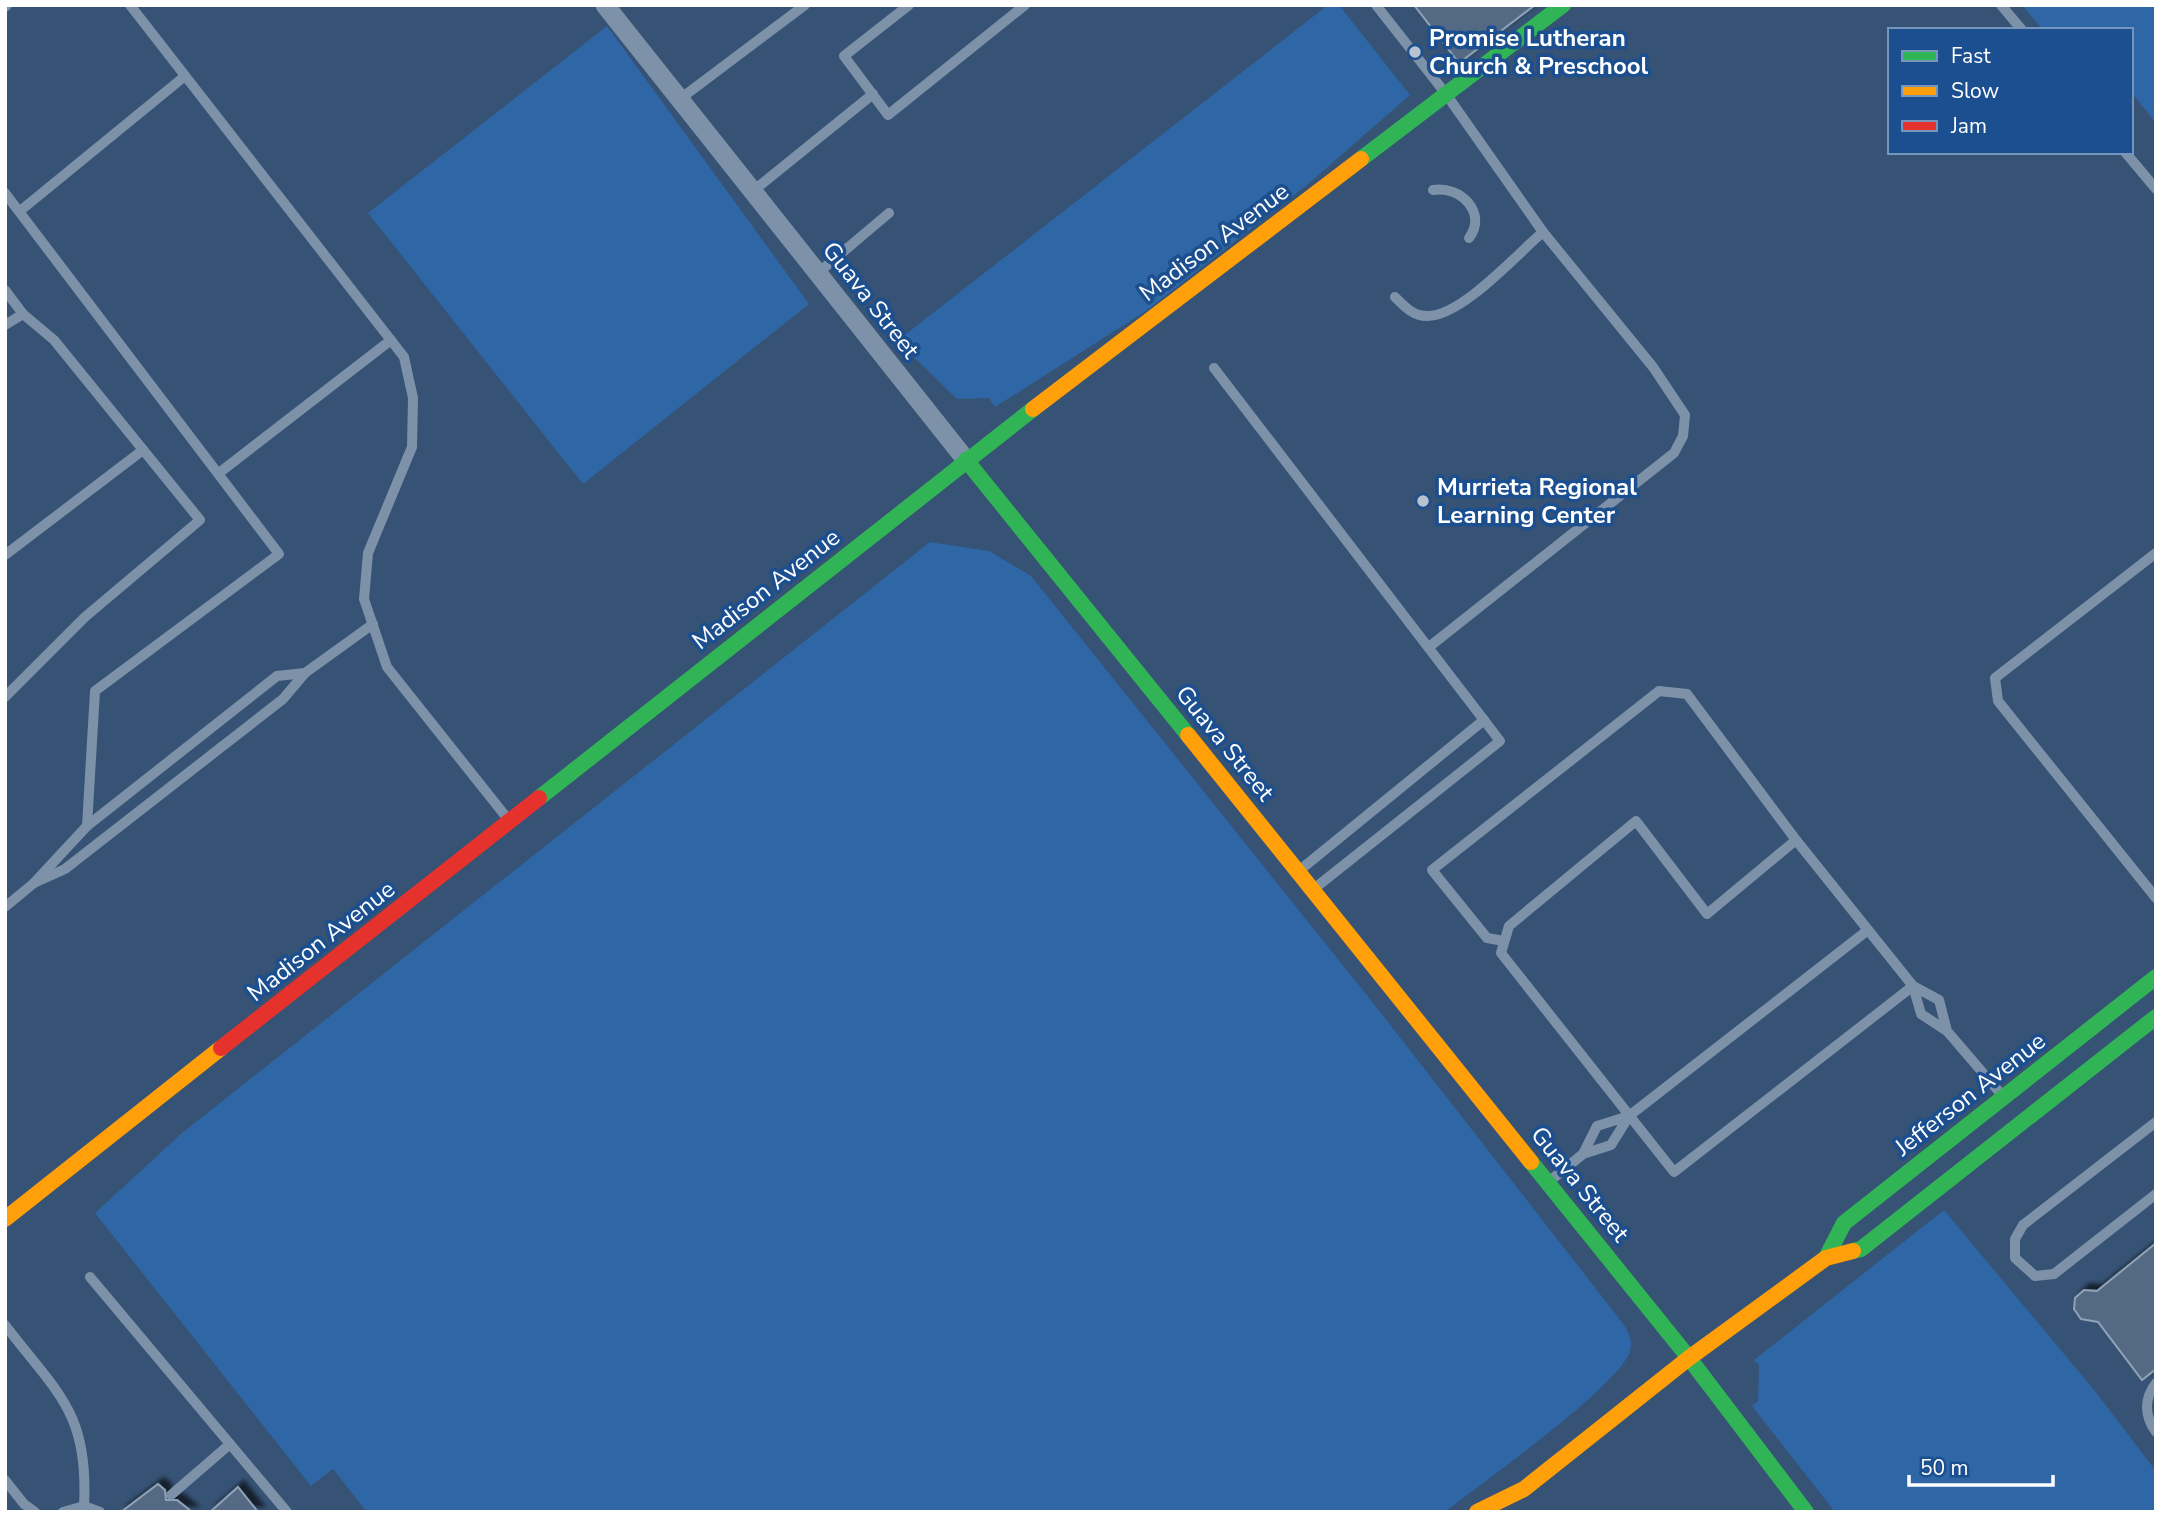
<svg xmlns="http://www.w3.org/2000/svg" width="2161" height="1517" viewBox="0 0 2161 1517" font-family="'Nunito Sans',sans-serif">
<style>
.green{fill:#2f66a5}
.building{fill:#526984;stroke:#92a2b6;stroke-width:2;filter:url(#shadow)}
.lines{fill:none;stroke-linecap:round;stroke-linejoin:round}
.lane{stroke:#7d92a8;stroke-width:10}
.street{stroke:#7d92a8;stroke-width:19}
.fast{stroke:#30b455;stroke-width:16}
.slow{stroke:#ff9f0a;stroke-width:16}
.jam{stroke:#e5322d;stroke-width:16}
.poi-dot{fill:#b9c2ce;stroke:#1b4f8f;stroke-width:2.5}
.labels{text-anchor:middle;stroke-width:7;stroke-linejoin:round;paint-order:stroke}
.poi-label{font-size:24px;font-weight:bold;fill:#fff;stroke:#1b4f8f;text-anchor:start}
.street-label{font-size:24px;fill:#fff;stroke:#1b4f8f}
</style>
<defs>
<filter id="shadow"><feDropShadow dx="6" dy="-6" stdDeviation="2" flood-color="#0009"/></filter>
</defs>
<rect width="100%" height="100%" fill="#365274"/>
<g class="green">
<polygon points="1328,5 1339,5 1410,95 1307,185 1146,311 995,407 989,398 957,399 897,341"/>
<polygon points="2022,5 2156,5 2156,123 2131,92 2131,30 2043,30"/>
<polygon points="607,26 809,304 583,484 368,213"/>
<path d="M930,542L989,551L1031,576L1370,999L1625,1326C1629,1335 1633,1340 1630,1351C1621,1385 1479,1485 1445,1512H367L333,1469L311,1486L95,1213L182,1133Z"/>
<polygon points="1944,1210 2095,1391 2156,1471 2156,1512 1835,1512 1752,1406 1758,1401 1759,1365 1754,1360"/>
</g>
<g class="building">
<polygon points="1414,5 1535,5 1459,63"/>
<polygon points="2156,1243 2156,1369 2142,1380 2098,1322 2081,1319 2074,1309 2075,1298 2084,1290 2097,1291"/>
<polygon points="158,1484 165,1490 166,1500 177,1500 192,1512 121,1512"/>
<polygon points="238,1487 258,1512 210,1512"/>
</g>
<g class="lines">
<g class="lane">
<polyline points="130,5 404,357 413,398 412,447 368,553 364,599 387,667 507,818"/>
<polyline points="909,5 844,56 888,115 1025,5"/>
<polyline points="1376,5 1446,94 1543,232 1653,367 1685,415 1683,436 1674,453 1429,647"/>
<polyline points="2001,5 2022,30"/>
<polyline points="5,7 7,5"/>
<polyline points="680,99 805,5"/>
<polyline points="2125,152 2156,189"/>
<path d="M1433,190C1460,185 1488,213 1469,238"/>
<polyline points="753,191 873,94"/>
<polyline points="5,193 279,554 95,691 87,826"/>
<polyline points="20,211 185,76"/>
<polyline points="818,273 889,213"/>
<polyline points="5,290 23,314"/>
<path d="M1395,297C1404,306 1413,316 1427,316C1461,317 1517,254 1543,232"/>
<polyline points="5,325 23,314 54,340 200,520 85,617 5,697"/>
<polyline points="1214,368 1500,741 1315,888"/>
<polyline points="219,473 391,340"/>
<polyline points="2156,553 1995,678 1998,701 2156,898"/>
<polyline points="5,555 143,450"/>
<polygon points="1636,821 1707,914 1796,840 1913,986 1674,1172 1501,953 1509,926"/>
<polyline points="1300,870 1484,720"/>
<polyline points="34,883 65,869 283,699 305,673 373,624"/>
<polyline points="5,907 34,883 87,826 277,676 305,673"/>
<polyline points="1504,941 1487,938 1432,870 1659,691 1687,694 1796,840"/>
<polyline points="1947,1031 1939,1000 1913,986 1921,1014 1947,1031 2001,1094"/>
<polyline points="2156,1122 2023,1225 2015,1239 2015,1258 2035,1276 2054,1274 2156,1194"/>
<polyline points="1583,1154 1597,1126 1629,1116"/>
<polyline points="1551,1180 1583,1154 1611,1145 1629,1116 1868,930"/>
<polyline points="90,1277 287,1512"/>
<path d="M5,1325C57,1393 89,1412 84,1506"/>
<path d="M2156,1383C2144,1398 2144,1416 2156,1432"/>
<polyline points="5,1480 24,1504 35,1512"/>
<polyline points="171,1495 230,1444"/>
<polyline points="63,1512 84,1506 100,1512"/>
</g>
<polyline class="street" points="605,5 966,460"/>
<g class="fast">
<polyline points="1361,159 1563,5"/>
<polyline points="966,460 1188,735"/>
<polyline points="539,798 1033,409"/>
<polyline points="1531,1162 1689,1358 1806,1512"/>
<polyline points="1853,1251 1861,1249 2156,1017"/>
<polyline points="1826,1258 1844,1223 2156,977"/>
</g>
<g class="slow">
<polyline points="1033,409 1361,159"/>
<polyline points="1188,735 1531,1162"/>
<polyline points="5,1219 221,1048"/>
<polyline points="1477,1512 1524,1489 1689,1358 1826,1258 1853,1251"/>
</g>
<polyline class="jam" points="221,1048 539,798"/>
</g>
<g class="poi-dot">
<circle cx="1415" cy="52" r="7"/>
<circle cx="1423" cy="501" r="7"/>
</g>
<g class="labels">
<g class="poi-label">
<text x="1429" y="46">Promise Lutheran<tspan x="1429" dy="28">Church &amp; Preschool</tspan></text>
<text x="1437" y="495">Murrieta Regional<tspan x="1437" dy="28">Learning Center</tspan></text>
</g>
<g class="street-label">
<text transform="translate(1214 242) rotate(-37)" y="8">Madison Avenue</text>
<text transform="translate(871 300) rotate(52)" y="8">Guava Street</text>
<text transform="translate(766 589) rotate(-38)" y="8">Madison Avenue</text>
<text transform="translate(1225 743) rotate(51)" y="8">Guava Street</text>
<text transform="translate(321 941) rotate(-38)" y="8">Madison Avenue</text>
<text transform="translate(1970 1094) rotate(-38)" y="8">Jefferson Avenue</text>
<text transform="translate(1580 1184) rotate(51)" y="8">Guava Street</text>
</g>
</g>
<rect width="2161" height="1517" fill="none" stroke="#ffffff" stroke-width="14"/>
<rect x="1888" y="28" width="245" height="126" fill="#1b4f8f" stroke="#7695bc" stroke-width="2"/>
<rect x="1902" y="51" width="35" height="10" fill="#30b455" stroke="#7695bc" stroke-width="2"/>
<text x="1951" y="63" font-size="21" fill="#ffffff">Fast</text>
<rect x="1902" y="86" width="35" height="10" fill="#ff9f0a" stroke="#7695bc" stroke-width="2"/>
<text x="1951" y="98" font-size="21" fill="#ffffff">Slow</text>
<rect x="1902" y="121" width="35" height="10" fill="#e5322d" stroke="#7695bc" stroke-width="2"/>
<text x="1951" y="133" font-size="21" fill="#ffffff">Jam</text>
<path d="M1909 1475v10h144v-10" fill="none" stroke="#ffffff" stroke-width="3.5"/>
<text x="1920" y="1475" font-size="21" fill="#ffffff" stroke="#1b4f8f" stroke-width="5" paint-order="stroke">50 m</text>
</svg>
